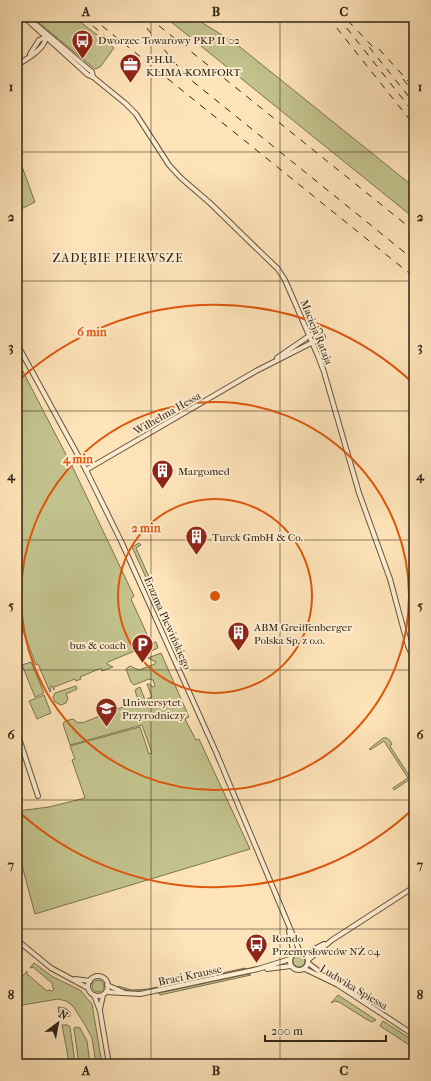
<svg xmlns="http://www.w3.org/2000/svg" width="431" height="1081" viewBox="0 0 431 1081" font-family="'IM FELL French Canon',serif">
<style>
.green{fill:#c3c38d;stroke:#797451}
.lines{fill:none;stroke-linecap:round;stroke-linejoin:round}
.minor-casing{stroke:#63543e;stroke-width:6}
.minor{stroke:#ffedd2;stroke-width:4}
.rail{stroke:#2f2415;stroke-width:1;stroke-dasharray:7 7;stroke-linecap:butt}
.grid{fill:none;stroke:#2f2415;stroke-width:1;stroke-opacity:0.55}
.ring{fill:none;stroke:#df560c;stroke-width:2}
.labels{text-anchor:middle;stroke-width:4;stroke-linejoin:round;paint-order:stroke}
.poi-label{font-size:11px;fill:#2f2415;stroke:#ffedd2;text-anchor:start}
.street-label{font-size:11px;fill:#2f2415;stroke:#ffedd2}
.neighbourhood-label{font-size:12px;letter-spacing:1px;fill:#2f2415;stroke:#ffedd2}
.centre{fill:#df560c;stroke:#ffedd2;stroke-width:2}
.ring-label{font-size:12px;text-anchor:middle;font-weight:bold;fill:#df560c;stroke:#ffedd2;stroke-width:4;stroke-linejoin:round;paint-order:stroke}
.neatline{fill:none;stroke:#2f2415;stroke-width:1.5}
.grid-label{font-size:13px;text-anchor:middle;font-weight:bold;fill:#2f2415}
</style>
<rect width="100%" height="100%" fill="#ffe4b9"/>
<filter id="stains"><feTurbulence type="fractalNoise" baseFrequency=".005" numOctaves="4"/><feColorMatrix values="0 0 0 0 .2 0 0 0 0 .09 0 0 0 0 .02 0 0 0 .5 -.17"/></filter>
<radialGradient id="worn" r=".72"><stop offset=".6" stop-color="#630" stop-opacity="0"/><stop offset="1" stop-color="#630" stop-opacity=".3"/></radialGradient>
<g class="green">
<polygon points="32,17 74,17 114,48 100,67 95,69"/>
<polygon points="165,17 193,17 235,43 414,187 414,218"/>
<polygon points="17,153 35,202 17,211"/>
<polygon points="17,360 74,470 134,596 131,599 151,643 156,642 158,648 145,654 137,650 108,662 107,664 113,667 102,671 101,668 80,677 81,679 76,681 75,679 54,687 54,690 52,686 50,687 51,691 50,692 38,664 36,665 17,615"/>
<polygon points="139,543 141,545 136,548 155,590 152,591 132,547"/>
<polygon points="161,653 189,717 185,719 196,740 199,739 250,849 35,914 17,847 17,811 49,807 85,798 72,760 75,759 70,746 140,727 149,754 152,753 142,725 70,745 63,724 65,721 73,719 78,723 81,722 82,723 133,703 135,707 140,705 135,691 136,689 140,687 145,700 152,697 147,684 150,684 152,687 155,686 153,680 149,679 134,685 131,682 126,669 130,666 139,670 155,664 156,662 148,658"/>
<polygon points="31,662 44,693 35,697 22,665"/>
<polygon points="76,686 77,689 66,694 68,698 66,703 61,705 55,702 53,697 55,693"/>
<polygon points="44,695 51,713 37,719 29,701"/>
<path d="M383,738C388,737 390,740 392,744L390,746L410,777L409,780L394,790L393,788L408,778L384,741L370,750L369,749Z"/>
<circle cx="299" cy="961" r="6"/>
<polygon points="34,963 53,977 80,990 92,1004 102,1064 96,1064 92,1038 85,1025 73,1006 66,1001 58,999 17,1006 17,983 27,971 27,974 47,991 49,990 52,991 54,989 52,986 53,984 33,967 30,968"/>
<polygon points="245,968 246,969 243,970 146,991 132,991 117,988 118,986 132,990 148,989"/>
<polygon points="248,974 251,975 160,995 159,993"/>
<circle cx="98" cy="986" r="6"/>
<polygon points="338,995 376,1020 372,1022 366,1019 339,1002 335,1001 331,1003"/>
<polygon points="58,1007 65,1008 70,1012 70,1016 60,1018"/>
<polygon points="383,1021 414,1041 414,1048 380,1026"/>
<polygon points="62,1025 68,1025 70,1027 75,1062 69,1062"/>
<polygon points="75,1027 80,1028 87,1041 90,1064 79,1064 74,1029"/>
</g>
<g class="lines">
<defs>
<g id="minor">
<polyline points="24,17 88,75 93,77 125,103 136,114 169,165 181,178 210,203 252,244 278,269 285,280 318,356 324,372 359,493 390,579 408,646 414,659"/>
<polyline points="27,17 92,72 93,77"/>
<polyline points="30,54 39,40 46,37"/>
<path d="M17,65C27,59 45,49 46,37"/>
<polyline points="17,344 86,470 121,541 216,752 300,952"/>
<polyline points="277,358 309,336 320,331"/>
<polyline points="86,470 256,371 323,337"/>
<polyline points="17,732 38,796"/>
<polyline points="289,931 294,954"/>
<polyline points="17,940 51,968 88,988"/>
<circle cx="299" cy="961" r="9"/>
<polyline points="305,954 324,944"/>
<polyline points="308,960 332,940 414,887"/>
<polyline points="308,963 328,978"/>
<polyline points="267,969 291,966"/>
<polyline points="305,969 338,985 414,1035"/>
<circle cx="98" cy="986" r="10"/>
<polyline points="75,979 90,981"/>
<polyline points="107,985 123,992"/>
<polyline points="106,992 140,994 258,969 290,959"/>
<polyline points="94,995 100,1011 109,1064"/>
<polyline points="100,1009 103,995"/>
</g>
</defs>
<use href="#minor" class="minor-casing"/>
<use href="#minor" class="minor"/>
<g class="rail">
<polyline points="82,17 111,41"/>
<polyline points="91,17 414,277"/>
<polyline points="138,17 175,63 191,80 414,260"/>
<polyline points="148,17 414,231"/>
<polyline points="328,17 414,125"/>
<polyline points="338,17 414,113"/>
<polyline points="348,21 374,48"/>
<polyline points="369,47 414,103"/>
<polyline points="379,49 408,81"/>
<polyline points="403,79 414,93"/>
</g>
</g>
<path class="grid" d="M151,17V1064M280,17V1064M17,152H414M17,281H414M17,411H414M17,540H414M17,670H414M17,800H414M17,929H414"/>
<g class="ring">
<circle cx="215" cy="596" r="97"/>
<circle cx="215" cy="596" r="194"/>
<path d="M413 809A291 291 0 0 1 18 811M18 381A291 291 0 0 1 413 383"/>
</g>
<defs>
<symbol id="bus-pin" viewBox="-11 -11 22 30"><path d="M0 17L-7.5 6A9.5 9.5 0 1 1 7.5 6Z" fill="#8f2418" stroke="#ffedd2"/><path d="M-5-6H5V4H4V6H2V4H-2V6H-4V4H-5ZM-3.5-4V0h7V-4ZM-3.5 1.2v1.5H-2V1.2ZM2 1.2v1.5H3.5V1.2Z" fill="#fff"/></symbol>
<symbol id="office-pin" viewBox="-11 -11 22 30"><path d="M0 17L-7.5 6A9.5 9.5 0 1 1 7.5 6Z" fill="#8f2418" stroke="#ffedd2"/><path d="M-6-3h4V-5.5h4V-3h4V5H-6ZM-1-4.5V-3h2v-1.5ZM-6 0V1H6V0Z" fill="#fff"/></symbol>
<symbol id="building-pin" viewBox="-11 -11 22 30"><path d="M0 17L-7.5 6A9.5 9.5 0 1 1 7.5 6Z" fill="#8f2418" stroke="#ffedd2"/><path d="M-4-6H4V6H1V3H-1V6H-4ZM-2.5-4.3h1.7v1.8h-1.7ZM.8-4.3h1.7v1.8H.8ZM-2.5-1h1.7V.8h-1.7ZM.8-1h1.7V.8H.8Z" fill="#fff"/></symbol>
<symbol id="parking-pin" viewBox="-11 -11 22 30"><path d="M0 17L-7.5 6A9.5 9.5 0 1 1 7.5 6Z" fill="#8f2418" stroke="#ffedd2"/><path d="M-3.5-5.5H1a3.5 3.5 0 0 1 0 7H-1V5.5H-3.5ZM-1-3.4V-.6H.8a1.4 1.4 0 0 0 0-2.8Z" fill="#fff"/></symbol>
<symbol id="university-pin" viewBox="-11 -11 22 30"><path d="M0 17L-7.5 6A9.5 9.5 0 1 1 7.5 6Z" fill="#8f2418" stroke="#ffedd2"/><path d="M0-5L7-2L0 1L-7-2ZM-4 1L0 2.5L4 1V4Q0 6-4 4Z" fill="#fff"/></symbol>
</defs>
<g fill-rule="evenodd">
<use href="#bus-pin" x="70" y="28" width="25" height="34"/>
<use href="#office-pin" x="118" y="52" width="25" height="34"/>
<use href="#building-pin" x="150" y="458" width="25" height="34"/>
<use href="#building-pin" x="184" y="524" width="25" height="34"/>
<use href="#building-pin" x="226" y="620" width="25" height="34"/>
<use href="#parking-pin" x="130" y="632" width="25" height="34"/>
<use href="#university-pin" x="94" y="696" width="25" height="34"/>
<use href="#bus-pin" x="244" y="932" width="25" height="34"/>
</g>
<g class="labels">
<g class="poi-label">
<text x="98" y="44">Dworzec Towarowy PKP II 02</text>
<text x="146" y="63">P.H.U.<tspan x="146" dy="13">KLIMA-KOMFORT</tspan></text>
<text x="178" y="475">Margomed</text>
<text x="212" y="541">Turck GmbH &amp; Co.</text>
<text x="254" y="631">ABM Greiffenberger<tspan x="254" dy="13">Polska Sp. z o.o.</tspan></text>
<text x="126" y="649" text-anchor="end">bus &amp; coach</text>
<text x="122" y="706">Uniwersytet<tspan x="122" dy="13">Przyrodniczy</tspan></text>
<text x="272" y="942">Rondo<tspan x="272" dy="13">Przemysłowców NŻ 04</tspan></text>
</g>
<g class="street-label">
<text transform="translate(317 332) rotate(68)" y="4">Macieja Rataja</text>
<text transform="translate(167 413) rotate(-30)" y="4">Wilhelma Hessa</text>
<text transform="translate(168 623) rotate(66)" y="4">Erazma Plewińskiego</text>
<text transform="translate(190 975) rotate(-12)" y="4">Braci Krausse</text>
<text transform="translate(354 987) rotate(31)" y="4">Ludwika Spiessa</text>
</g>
<g class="neighbourhood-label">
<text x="118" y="262">ZADĘBIE PIERWSZE</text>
</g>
</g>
<circle cx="215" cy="596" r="6" class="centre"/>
<g class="ring-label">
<text x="92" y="336">6 min</text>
<text x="78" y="463">4 min</text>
<text x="146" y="532">2 min</text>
</g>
<rect width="431" height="1081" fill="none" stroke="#ffe4b9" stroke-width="44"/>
<g transform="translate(58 1023) rotate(32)" stroke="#ffedd2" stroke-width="3" paint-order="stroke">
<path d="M0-3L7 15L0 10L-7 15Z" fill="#2f2415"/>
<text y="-6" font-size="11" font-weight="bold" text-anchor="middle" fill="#2f2415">N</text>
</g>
<path d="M265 1035v6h121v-6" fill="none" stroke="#2f2415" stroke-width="2"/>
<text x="271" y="1035" font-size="12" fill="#2f2415" stroke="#ffedd2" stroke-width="3" paint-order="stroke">200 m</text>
<rect x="22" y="22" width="387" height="1037" class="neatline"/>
<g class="grid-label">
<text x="86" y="16">A</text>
<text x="216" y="16">B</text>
<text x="344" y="16">C</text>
<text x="11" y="91">1</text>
<text x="420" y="91">1</text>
<text x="11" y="221">2</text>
<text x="420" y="221">2</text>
<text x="11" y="351">3</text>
<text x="420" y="351">3</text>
<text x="11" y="480">4</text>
<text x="420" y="480">4</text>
<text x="11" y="610">5</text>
<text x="420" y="610">5</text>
<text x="11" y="739">6</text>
<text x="420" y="739">6</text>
<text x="11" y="869">7</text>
<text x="420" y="869">7</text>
<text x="11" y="999">8</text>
<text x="420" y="999">8</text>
<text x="86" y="1075">A</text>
<text x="216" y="1075">B</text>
<text x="344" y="1075">C</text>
</g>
<rect width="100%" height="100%" filter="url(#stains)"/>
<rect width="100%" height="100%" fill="url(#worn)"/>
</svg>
